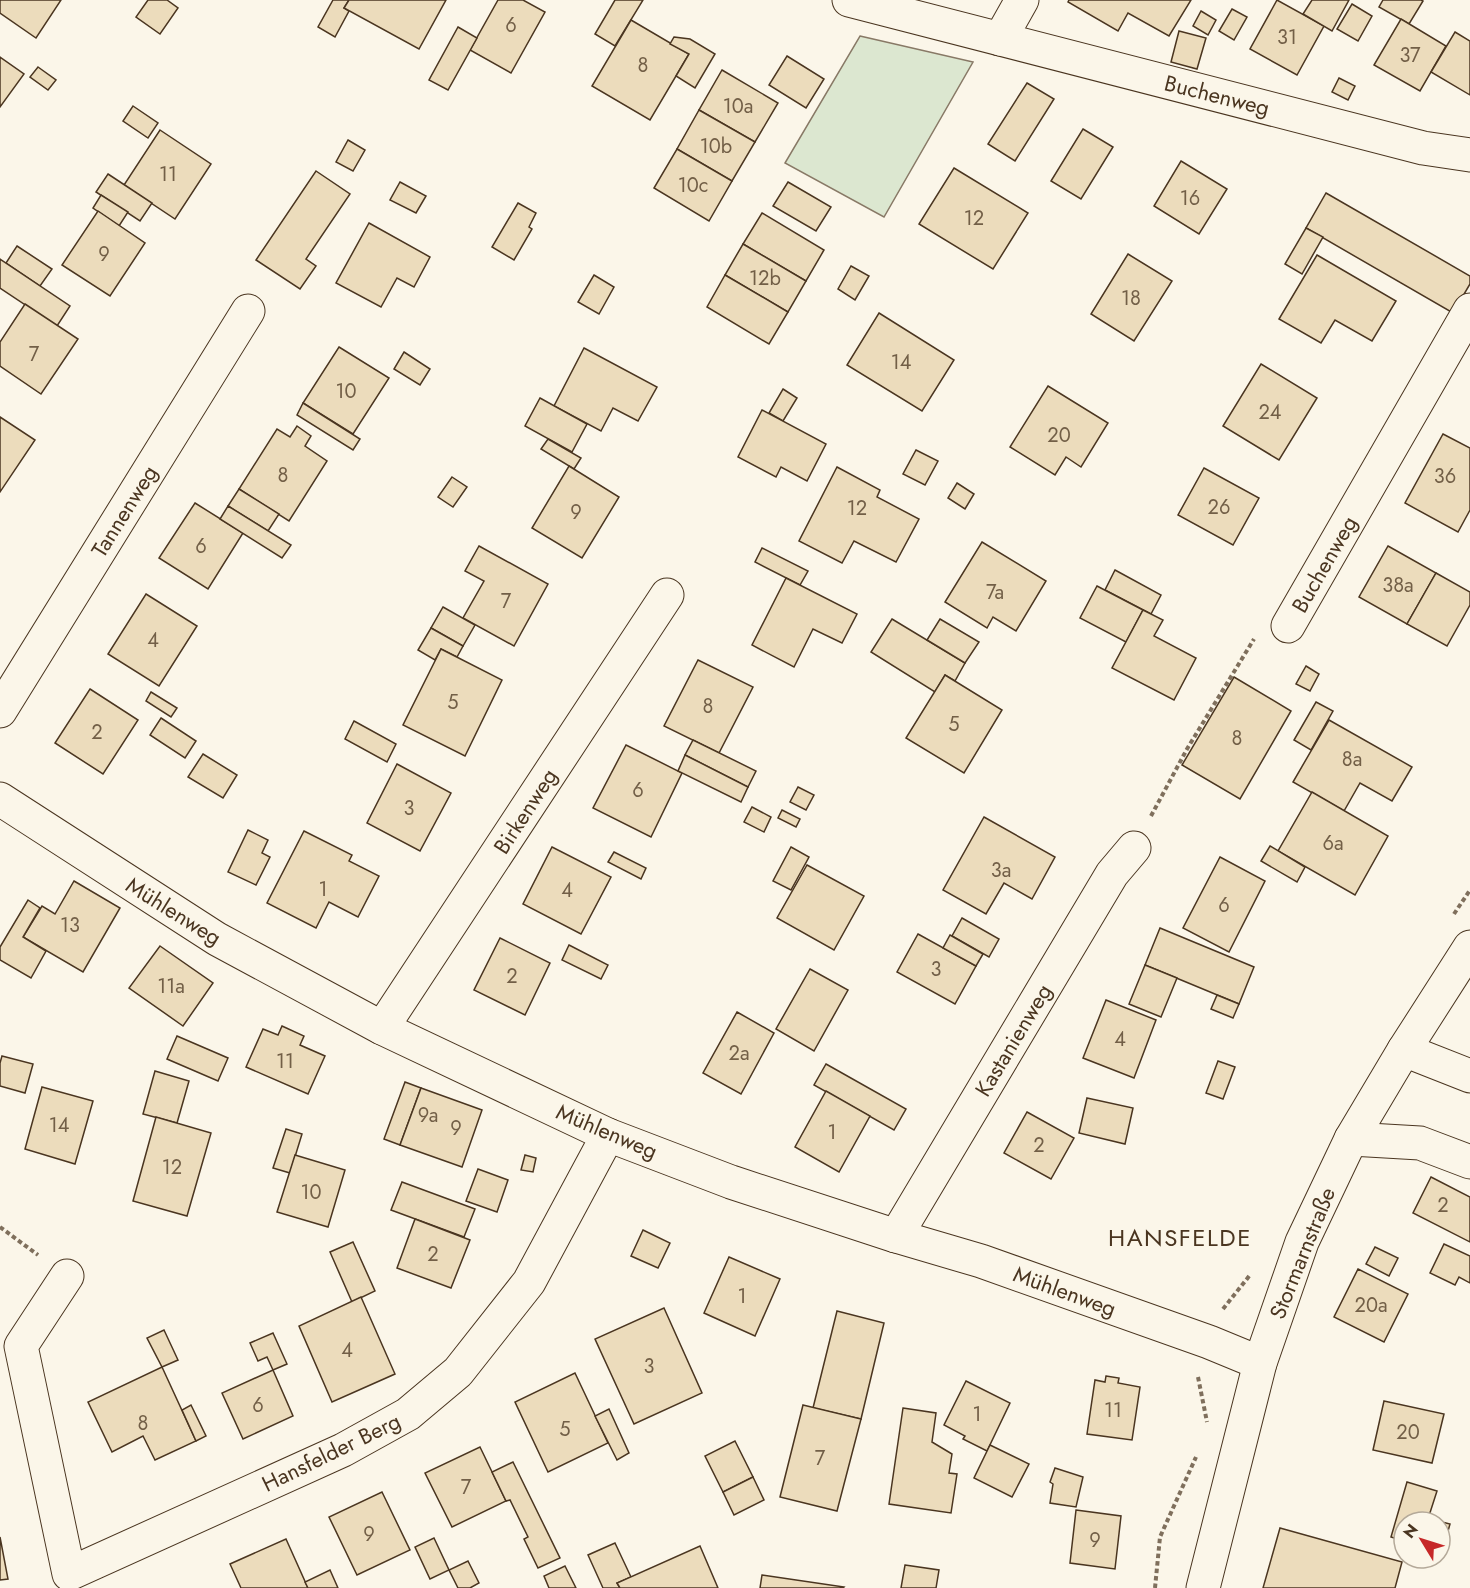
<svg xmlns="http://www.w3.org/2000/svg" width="1470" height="1588" viewBox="0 0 1470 1588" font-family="Jost,sans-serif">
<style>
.green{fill:#dce7d0;stroke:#887966;stroke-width:1.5}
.building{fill:#ecdcbc;stroke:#4a3520;stroke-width:1.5}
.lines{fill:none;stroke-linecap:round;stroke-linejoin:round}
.minor-casing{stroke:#4a3520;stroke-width:35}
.primary-casing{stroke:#4a3520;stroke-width:35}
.path{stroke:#7f6f5c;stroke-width:4;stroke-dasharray:4.5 3;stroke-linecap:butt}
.minor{stroke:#fbf6e9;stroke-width:33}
.primary{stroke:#fbf6e9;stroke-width:33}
.labels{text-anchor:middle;stroke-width:4.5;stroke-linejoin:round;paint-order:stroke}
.number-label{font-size:20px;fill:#725f47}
.street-label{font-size:22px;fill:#4a3520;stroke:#fbf6e9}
.neighbourhood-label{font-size:24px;letter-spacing:1.5px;fill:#4a3520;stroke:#fbf6e9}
</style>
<rect width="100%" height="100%" fill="#fbf6e9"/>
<polygon class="green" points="860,36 973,62 884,217 785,163"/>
<g class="building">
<polygon points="0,0 61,0 36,38 0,13"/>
<polygon points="148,0 167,0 178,8 160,34 136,17"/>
<polygon points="333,0 349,0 344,8 349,11 335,37 318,27"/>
<polygon points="349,0 446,0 419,49 344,8"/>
<polygon points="498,0 523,0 545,12 511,73 470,50"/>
<polygon points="615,0 643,0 615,46 595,34"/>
<polygon points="1069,0 1191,0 1169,36 1128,13 1118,31 1068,2"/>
<polygon points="1277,0 1324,26 1297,75 1250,49"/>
<polygon points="1312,0 1349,0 1332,31 1303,14"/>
<polygon points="1383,0 1421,0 1423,1 1409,24 1379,7"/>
<polygon points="1352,4 1372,16 1358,41 1337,29"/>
<polygon points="1232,9 1247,17 1234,40 1219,31"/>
<polygon points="1201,11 1216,20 1208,35 1193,26"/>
<polygon points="1401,19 1446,46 1420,91 1374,65"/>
<polygon points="631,20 689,54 650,120 592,86"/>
<polygon points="458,27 477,38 448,90 429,80"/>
<polygon points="1179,31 1206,38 1197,69 1171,62"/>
<polygon points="1455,32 1470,41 1470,95 1431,72"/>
<polygon points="674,37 690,39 715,54 695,88 676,76 689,54 670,44"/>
<polygon points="787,56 824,79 806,108 769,85"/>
<polygon points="0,57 24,74 0,107"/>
<polygon points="38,67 56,80 48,90 30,77"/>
<polygon points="722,70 778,103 755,142 699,110"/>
<polygon points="1339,78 1355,86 1348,100 1332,92"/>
<polygon points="1027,83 1054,99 1015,161 988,144"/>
<polygon points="133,106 158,123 148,138 123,121"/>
<polygon points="699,110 755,142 732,181 677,149"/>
<polygon points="1083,129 1113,147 1081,199 1051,181"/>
<polygon points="160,130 211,164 175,219 124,185"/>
<polygon points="348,140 365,150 353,171 336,162"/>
<polygon points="677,149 732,181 709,221 654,188"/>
<polygon points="1181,161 1227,189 1199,234 1154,206"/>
<polygon points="954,168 1028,213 993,269 919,224"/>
<polygon points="316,171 350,194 306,259 316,266 300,289 256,260"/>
<polygon points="108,174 152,203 140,221 96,192"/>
<polygon points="400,182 426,196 416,213 390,200"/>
<polygon points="788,182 831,207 816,231 773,206"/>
<polygon points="1326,193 1470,276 1470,284 1453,313 1306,228"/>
<polygon points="101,195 128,212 119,226 93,208"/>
<polygon points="518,203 536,213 529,227 532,229 514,260 492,247"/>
<polygon points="98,211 145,243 110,296 62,265"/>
<polygon points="762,213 824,250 806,281 743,244"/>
<polygon points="369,223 430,257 414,287 397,278 381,307 336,283"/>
<polygon points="1306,228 1323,237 1302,274 1285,264"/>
<polygon points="743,244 806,281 788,312 725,275"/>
<polygon points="17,246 52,269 40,286 6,263"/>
<polygon points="1128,254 1172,281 1134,341 1091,314"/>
<polygon points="1317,255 1396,301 1372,341 1335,320 1321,343 1279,319"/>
<polygon points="0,259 70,306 57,326 0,288"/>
<polygon points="851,266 869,276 855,300 838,289"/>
<polygon points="594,275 614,287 599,314 578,302"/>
<polygon points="725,275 788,312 769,344 707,307"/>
<polygon points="25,304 78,339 41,394 0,366 0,342"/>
<polygon points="879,313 954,360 922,411 847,365"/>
<polygon points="339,347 389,378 353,434 303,403"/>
<polygon points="584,348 657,387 638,421 613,408 601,431 554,406"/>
<polygon points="404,352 430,369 420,385 394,369"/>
<polygon points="1261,364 1317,398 1279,460 1223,426"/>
<polygon points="1048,386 1108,423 1081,467 1066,457 1055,475 1010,447"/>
<polygon points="783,389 797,398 783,421 769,413"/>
<polygon points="540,398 587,424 572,452 525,426"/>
<polygon points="303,403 360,439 353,450 297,415"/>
<polygon points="762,410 826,444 807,481 781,467 776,477 738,457"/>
<polygon points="0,417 35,440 0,492"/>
<polygon points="297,426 311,436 305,446 327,461 289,521 239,489 277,429 290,437"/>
<polygon points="1443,434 1470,448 1470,510 1458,532 1405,503"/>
<polygon points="548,439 581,458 574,469 541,449"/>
<polygon points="916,450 938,461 925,485 903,474"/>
<polygon points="569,466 619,497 582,558 532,528"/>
<polygon points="837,467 880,490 877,497 919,519 896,562 854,541 842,563 799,541"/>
<polygon points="1204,468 1259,498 1233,545 1178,515"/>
<polygon points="452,477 467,487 453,507 438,497"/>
<polygon points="957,483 974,494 965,509 948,498"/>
<polygon points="239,489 279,514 268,531 228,506"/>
<polygon points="195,503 243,533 208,589 159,558"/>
<polygon points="228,506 291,545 282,558 220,519"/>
<polygon points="982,542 1046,581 1016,631 993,617 987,628 945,602"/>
<polygon points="479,546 548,584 514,646 463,618 484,581 465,571"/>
<polygon points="1388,546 1436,573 1407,624 1359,597"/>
<polygon points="762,548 808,571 800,585 755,562"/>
<polygon points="1115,570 1161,595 1151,614 1105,590"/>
<polygon points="1436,573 1470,592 1470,605 1447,646 1407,624"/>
<polygon points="786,578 857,614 842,643 813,629 794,667 752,645"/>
<polygon points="1097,586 1143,610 1126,642 1080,618"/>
<polygon points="146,594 197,626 159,686 108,654"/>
<polygon points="443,607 475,625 463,646 431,628"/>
<polygon points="1143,610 1163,620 1154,636 1196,658 1174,700 1112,668"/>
<polygon points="892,619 965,663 955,681 945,675 935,692 871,652"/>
<polygon points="940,619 979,642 965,663 927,640"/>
<polygon points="431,628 463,646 457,657 441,649 435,660 418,650"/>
<polygon points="441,649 502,680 465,756 403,725"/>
<polygon points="698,660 753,687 719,753 664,726"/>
<polygon points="1306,666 1319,674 1310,691 1296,684"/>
<polygon points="945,675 1002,710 964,773 906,738"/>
<polygon points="1234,677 1291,711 1240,799 1182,765"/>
<polygon points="90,689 138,720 103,774 55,743"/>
<polygon points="151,692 177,708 171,717 146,701"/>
<polygon points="1316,702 1333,711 1311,750 1294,740"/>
<polygon points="161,718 196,741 185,758 150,735"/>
<polygon points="1329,720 1412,767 1392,801 1360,783 1344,811 1293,782"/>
<polygon points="354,721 396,744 387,762 345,739"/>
<polygon points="693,740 756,771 748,787 685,755"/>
<polygon points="626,745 682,773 651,837 593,808"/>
<polygon points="203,754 237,775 223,798 188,777"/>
<polygon points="685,755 748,787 741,802 678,771"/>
<polygon points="397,764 451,793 420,851 367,823"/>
<polygon points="798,787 814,795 806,810 790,802"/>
<polygon points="1312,792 1388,836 1355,895 1278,851"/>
<polygon points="752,807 771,817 764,832 744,822"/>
<polygon points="782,810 800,819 796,827 778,818"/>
<polygon points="984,817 1055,857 1032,899 1004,883 986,914 943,890"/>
<polygon points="248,830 268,840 262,853 270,857 256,885 228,872"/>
<polygon points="304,831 352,855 349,861 379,876 358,917 329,902 316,928 267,903"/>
<polygon points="1270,846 1305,867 1297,882 1261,861"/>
<polygon points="552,847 611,877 581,934 523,904"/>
<polygon points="791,847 809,857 791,890 773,881"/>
<polygon points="614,852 646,868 641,879 608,862"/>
<polygon points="1220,857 1265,881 1229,952 1183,928"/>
<polygon points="807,865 864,896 834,950 777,918"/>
<polygon points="74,881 120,908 83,972 23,937 42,906 55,914"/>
<polygon points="28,900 40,908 23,937 46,951 31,978 0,960 0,947"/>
<polygon points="962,918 999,939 989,957 952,936"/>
<polygon points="1160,928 1254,967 1239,1004 1145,965"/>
<polygon points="918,934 976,966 955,1004 897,972"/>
<polygon points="950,935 983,954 976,966 943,948"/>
<polygon points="500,938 550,963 525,1015 474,990"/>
<polygon points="569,945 608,965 601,979 562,960"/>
<polygon points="160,946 213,983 183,1026 129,988"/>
<polygon points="1145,965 1177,978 1161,1017 1129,1004"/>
<polygon points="810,969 848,990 814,1051 776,1029"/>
<polygon points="1217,995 1239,1004 1233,1018 1211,1009"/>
<polygon points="1106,1000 1156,1020 1134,1078 1083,1058"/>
<polygon points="737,1012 774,1033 741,1094 703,1073"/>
<polygon points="282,1026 304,1036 300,1045 325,1056 308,1094 246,1067 263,1029 278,1035"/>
<polygon points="177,1036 228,1058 218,1081 167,1059"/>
<polygon points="2,1056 33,1064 25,1093 0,1086 0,1063"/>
<polygon points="1218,1061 1235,1067 1223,1099 1206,1093"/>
<polygon points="826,1064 906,1109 894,1130 814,1085"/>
<polygon points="155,1071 189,1081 177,1123 143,1114"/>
<polygon points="405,1082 421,1088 400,1145 384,1139"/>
<polygon points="42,1087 93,1101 75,1164 25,1149"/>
<polygon points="421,1088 482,1110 462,1167 400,1145"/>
<polygon points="826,1091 870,1116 839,1172 795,1147"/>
<polygon points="1087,1098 1133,1108 1125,1144 1079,1133"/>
<polygon points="1027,1112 1074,1138 1051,1179 1004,1153"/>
<polygon points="156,1117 211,1133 187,1216 133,1201"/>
<polygon points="286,1129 302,1134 290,1173 273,1168"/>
<polygon points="295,1155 345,1170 328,1227 277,1212"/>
<polygon points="525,1155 536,1158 533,1172 521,1170"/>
<polygon points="478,1169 508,1180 497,1212 466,1201"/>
<polygon points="1431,1177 1470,1197 1470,1242 1413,1213"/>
<polygon points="402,1182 475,1209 464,1237 391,1210"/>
<polygon points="415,1219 470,1240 451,1288 397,1268"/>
<polygon points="643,1230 670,1243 658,1268 631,1256"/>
<polygon points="353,1242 375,1291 352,1302 330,1252"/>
<polygon points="1444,1244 1470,1256 1470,1283 1459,1277 1455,1285 1430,1273"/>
<polygon points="1375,1247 1398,1258 1389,1276 1366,1264"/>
<polygon points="729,1257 780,1279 755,1336 704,1313"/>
<polygon points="1358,1269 1408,1294 1384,1342 1334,1317"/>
<polygon points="361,1297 395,1374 332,1402 299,1326"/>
<polygon points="664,1308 702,1393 634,1424 595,1339"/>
<polygon points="837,1311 884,1323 861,1419 813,1408"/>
<polygon points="164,1330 178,1360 162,1367 147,1338"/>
<polygon points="273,1333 287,1364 273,1370 267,1357 258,1361 250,1343"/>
<polygon points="162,1367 196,1441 155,1460 143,1436 112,1452 88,1402"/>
<polygon points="273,1370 293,1416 243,1439 222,1393"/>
<polygon points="575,1373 608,1443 548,1472 515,1402"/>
<polygon points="1106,1376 1119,1378 1118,1383 1140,1387 1132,1440 1087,1434 1095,1380 1105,1382"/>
<polygon points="966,1381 1010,1403 987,1451 963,1439 965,1436 944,1425"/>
<polygon points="1384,1401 1444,1414 1432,1463 1373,1450"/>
<polygon points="191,1405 206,1436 196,1441 182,1410"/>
<polygon points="803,1405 861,1419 837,1511 780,1497"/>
<polygon points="903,1408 936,1413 932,1442 952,1454 949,1473 957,1474 951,1513 889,1504"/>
<polygon points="609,1409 629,1453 617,1460 595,1416"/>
<polygon points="735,1441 753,1477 723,1492 705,1456"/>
<polygon points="990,1445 1029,1464 1012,1497 974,1478"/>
<polygon points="480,1447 506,1501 452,1527 425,1473"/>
<polygon points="513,1462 560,1558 538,1568 524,1539 528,1537 510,1500 506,1501 492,1472"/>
<polygon points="1055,1468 1083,1477 1076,1507 1050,1503 1053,1484 1050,1482"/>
<polygon points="753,1477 764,1500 734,1515 723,1492"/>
<polygon points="1407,1482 1437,1491 1427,1522 1404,1522 1404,1541 1391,1537"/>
<polygon points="382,1492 410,1550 357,1575 329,1517"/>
<polygon points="1076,1510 1121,1516 1115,1569 1070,1563"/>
<polygon points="1434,1520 1450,1524 1441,1556 1440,1522 1434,1522"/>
<polygon points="1280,1528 1402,1562 1395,1588 1263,1588"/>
<polygon points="0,1537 8,1579 0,1580"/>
<polygon points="434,1538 449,1570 430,1579 415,1547"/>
<polygon points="286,1539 308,1588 241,1588 230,1564"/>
<polygon points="615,1543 631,1577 617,1583 620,1588 603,1588 588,1555"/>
<polygon points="700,1546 718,1588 620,1588 617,1583"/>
<polygon points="468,1561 479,1583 470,1588 458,1588 449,1570"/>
<polygon points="905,1565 939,1570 936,1588 901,1588"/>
<polygon points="565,1566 576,1588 549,1588 544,1576"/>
<polygon points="330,1570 338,1588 308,1588 305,1582"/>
<polygon points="762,1575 844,1587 843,1588 760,1588"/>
</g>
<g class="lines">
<defs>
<g id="minor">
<polyline points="849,0 1423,148 1470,155"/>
<polyline points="1000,39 1022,0"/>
<polyline points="1288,626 1470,310"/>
<polyline points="0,711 248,311"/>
<polyline points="0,799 217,939 382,1028 608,1135 731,1182 896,1236 981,1261 1209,1342 1260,1363"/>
<polyline points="382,1028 667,595"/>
<polyline points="1404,1050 1470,1076"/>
<polyline points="1351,1139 1420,1143 1470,1162"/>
<polyline points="896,1236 1112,874 1134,848"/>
<polyline points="67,1276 21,1346 69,1574 343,1450 408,1414 458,1372 529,1282 608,1135"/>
</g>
<polyline id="primary" points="1203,1588 1260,1363 1302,1242 1351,1139 1404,1050 1470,947"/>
</defs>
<use href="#minor" class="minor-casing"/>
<use href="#primary" class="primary-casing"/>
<g class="path">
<polyline points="1151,816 1187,749 1254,639"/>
<polyline points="1454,914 1470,890"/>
<polyline points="0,1227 38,1255"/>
<polyline points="1223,1309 1250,1275"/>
<polyline points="1198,1377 1207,1422"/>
<polyline points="1155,1588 1160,1537 1196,1457"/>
</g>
<use href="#minor" class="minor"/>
<use href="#primary" class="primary"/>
</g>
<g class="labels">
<g class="number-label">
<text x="511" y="32">6</text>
<text x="1287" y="44">31</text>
<text x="1410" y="62">37</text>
<text x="643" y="72">8</text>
<text x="738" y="113">10a</text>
<text x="716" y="153">10b</text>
<text x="168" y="181">11</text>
<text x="693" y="192">10c</text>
<text x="1190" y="205">16</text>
<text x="974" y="225">12</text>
<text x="104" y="261">9</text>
<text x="765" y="285">12b</text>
<text x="1131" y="305">18</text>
<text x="34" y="361">7</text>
<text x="901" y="369">14</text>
<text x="346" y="398">10</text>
<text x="1270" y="419">24</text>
<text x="1059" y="442">20</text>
<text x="283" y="482">8</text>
<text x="1445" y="483">36</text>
<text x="1219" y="514">26</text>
<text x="857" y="515">12</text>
<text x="576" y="519">9</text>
<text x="201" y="553">6</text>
<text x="1398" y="592">38a</text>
<text x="995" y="599">7a</text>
<text x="506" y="608">7</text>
<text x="153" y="647">4</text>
<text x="453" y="709">5</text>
<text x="708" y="713">8</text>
<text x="954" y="731">5</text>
<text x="97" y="739">2</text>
<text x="1237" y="745">8</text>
<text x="1352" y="766">8a</text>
<text x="638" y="797">6</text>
<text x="409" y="815">3</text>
<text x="1333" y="850">6a</text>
<text x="1001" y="877">3a</text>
<text x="323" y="896">1</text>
<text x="567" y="897">4</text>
<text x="1224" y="912">6</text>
<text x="70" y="932">13</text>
<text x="936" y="976">3</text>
<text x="512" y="983">2</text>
<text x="171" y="993">11a</text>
<text x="1120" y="1046">4</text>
<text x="739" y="1060">2a</text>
<text x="285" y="1068">11</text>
<text x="428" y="1122">9a</text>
<text x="59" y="1132">14</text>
<text x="456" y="1135">9</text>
<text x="832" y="1139">1</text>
<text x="1039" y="1152">2</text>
<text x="172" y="1174">12</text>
<text x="311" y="1199">10</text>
<text x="1443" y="1212">2</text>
<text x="433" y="1261">2</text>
<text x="742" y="1303">1</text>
<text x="1371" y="1312">20a</text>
<text x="347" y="1357">4</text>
<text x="649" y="1373">3</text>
<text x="258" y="1412">6</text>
<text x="1113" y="1417">11</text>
<text x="977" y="1421">1</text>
<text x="143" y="1430">8</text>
<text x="565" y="1436">5</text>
<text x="1408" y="1439">20</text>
<text x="820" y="1465">7</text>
<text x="466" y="1494">7</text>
<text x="369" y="1541">9</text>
<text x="1095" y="1547">9</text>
</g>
<g class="street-label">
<text transform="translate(1217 95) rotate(14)" y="8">Buchenweg</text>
<text transform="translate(124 511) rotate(-58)" y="8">Tannenweg</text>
<text transform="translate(1324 564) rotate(-60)" y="8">Buchenweg</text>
<text transform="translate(525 811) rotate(-57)" y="8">Birkenweg</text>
<text transform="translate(174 911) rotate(32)" y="8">Mühlenweg</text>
<text transform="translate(1013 1040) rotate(-59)" y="8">Kastanienweg</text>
<text transform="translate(607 1131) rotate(23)" y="8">Mühlenweg</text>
<text transform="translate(1302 1253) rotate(-68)" y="8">Stormarnstraße</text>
<text transform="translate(1065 1291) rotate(20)" y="8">Mühlenweg</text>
<text transform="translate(331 1452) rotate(-26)" y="8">Hansfelder Berg</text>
</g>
<g class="neighbourhood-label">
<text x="1180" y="1246">HANSFELDE</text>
</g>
</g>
<g transform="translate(1422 1540) rotate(308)"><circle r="28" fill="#fbf6e9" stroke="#b4a999" stroke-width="1.5"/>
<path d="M0-4.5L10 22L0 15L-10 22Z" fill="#c62828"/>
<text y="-9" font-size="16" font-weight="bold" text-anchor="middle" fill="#4a3520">N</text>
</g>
</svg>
